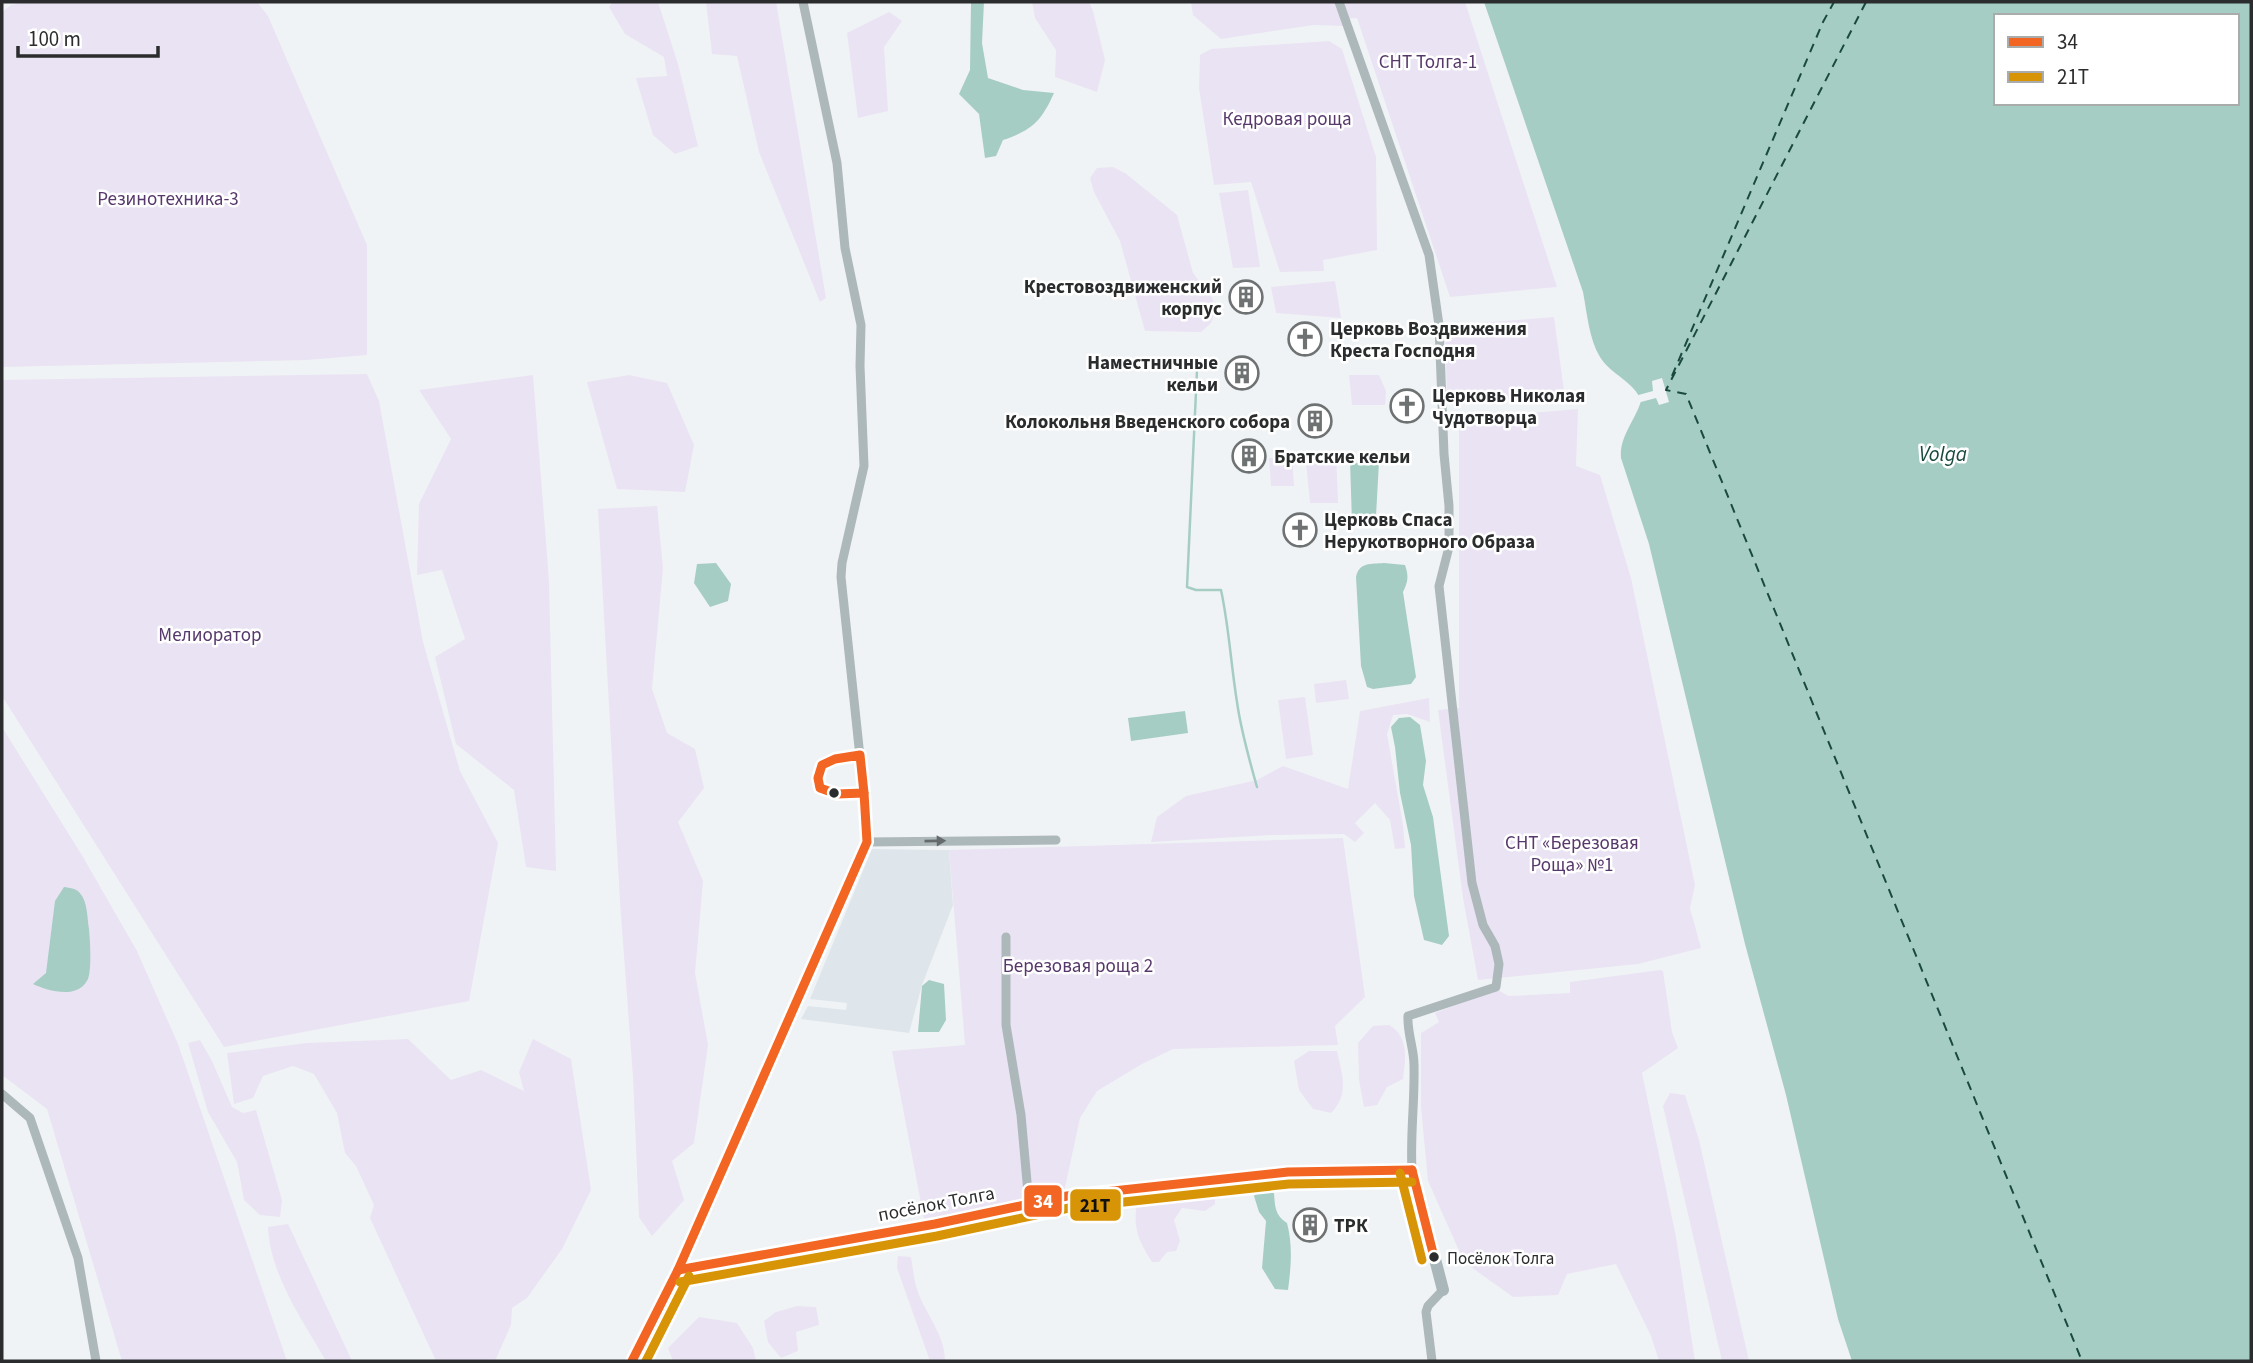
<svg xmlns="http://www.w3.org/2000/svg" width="2253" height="1363" viewBox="0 0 2253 1363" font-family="'Source Sans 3',sans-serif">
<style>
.built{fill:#dee6eb}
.green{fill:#eae3f3}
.water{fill:#a6cdc4;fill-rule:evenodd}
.pier{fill:#f0f3f5}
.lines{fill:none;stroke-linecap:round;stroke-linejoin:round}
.stream{stroke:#a6cdc4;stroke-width:2.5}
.ferry{stroke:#19493f;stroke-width:2;stroke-dasharray:9 7;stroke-linecap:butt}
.street{stroke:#adb8bb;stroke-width:9}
.secondary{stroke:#a9b7ba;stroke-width:12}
.bus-1-casing{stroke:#fff;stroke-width:14}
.bus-2-casing{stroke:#fff;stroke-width:14}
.bus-1{stroke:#f26522;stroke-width:9}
.bus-2{stroke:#d89407;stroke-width:9}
.oneway{fill:#656b6d}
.bus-dot{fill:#2a2c2d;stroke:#fff;stroke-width:2.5}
.labels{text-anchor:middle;stroke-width:5;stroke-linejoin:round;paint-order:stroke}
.bus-label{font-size:17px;fill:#2a2c2d;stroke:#fff;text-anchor:start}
.park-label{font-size:19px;fill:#57386b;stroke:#fff}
.poi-label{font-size:19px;font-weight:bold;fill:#2a2c2d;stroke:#fff;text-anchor:start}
.street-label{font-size:19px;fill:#2a2c2d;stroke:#fff}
.water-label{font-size:21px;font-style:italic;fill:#19493f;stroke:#fff}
.line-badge{stroke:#fff;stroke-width:2.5}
.badge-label{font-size:19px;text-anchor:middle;font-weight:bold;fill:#fff}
.pale-badge-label{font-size:19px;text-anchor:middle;font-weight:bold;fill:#111}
</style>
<rect width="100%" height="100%" fill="#f0f3f5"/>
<polygon class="built" points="872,849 949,850 953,905 922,985 909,1033 801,1019 808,1006 846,1010 847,1003 810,999"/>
<g class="green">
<polygon points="27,2 257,2 268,16 367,245 367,355 307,360 2,367 2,12 11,5"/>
<polygon points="613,2 658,2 678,64 698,146 675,154 653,135 636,78 667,76 664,57 625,34 609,7"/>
<polygon points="706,2 776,2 826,298 820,302 759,152 737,56 712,54"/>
<polygon points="1032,2 1089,2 1093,11 1105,60 1097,92 1055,77 1056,50 1035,18"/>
<polygon points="1191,2 1465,2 1557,287 1450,297 1357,18 1343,19 1345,26 1314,25 1221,39 1193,15"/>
<polygon points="889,12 902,21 884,47 888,111 858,118 847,33"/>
<polygon points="1329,41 1342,49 1376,157 1377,250 1323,260 1324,271 1280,272 1251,182 1214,185 1199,88 1200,55 1211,49"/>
<polygon points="1113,167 1125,173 1177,215 1193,273 1212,298 1216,309 1211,323 1201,332 1145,331 1120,241 1094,192 1090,178 1097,168"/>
<polygon points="1248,190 1260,267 1233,268 1219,193"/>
<polygon points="1335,281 1341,318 1276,313 1271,287"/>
<polygon points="1554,317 1565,398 1447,401 1445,326"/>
<polygon points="367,374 379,401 423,642 460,771 498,843 469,1001 224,1047 2,696 2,380"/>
<polygon points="533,375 549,581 556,871 526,867 514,790 456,744 435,657 465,639 442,570 417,575 419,504 451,439 419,390"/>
<polygon points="629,375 667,383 694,445 685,492 617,489 587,382"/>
<polygon points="1349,375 1379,375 1386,391 1385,405 1352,405"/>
<polygon points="1578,409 1576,466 1600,475 1631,578 1695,885 1690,908 1701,948 1638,964 1478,980 1463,898 1438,710 1459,708 1459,419"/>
<polygon points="1336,452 1338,503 1310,503 1306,462"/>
<polygon points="1292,457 1294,486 1271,486 1269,458"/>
<polygon points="657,506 663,568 652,689 667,733 695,749 704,788 678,822 703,881 695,973 708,1045 694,1143 672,1161 684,1200 652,1236 639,1217 633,1077 620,902 598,509"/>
<polygon points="1346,680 1349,699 1316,703 1314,684"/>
<polygon points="1305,697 1313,755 1286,759 1278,700"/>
<polygon points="1429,698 1430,722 1407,714 1393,715 1387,734 1403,825 1405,848 1395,849 1390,820 1375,803 1355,823 1364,833 1355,842 1344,834 1273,835 1151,842 1157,817 1186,796 1257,780 1283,766 1348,789 1360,711"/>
<polygon points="2,727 83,857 137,951 178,1044 287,1361 122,1361 47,1109 2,1075"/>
<polygon points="1343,838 1365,997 1335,1026 1338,1045 1173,1049 1142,1064 1097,1091 1080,1118 1064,1192 924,1219 892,1051 965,1045 949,850"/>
<polygon points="1660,970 1663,971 1672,1032 1678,1048 1642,1073 1676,1237 1695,1361 1659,1361 1651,1336 1616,1264 1567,1274 1558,1295 1513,1297 1464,1262 1428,1181 1421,1107 1421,1033 1439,1022 1435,1013 1497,989 1508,996 1570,993 1570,982"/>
<path d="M1389,1025C1409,1036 1406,1060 1403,1079L1387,1087L1377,1105L1364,1107L1359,1080L1358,1043L1373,1026Z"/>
<polygon points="408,1039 451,1080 481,1070 524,1091 519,1072 533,1039 571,1059 591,1190 562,1249 527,1298 512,1308 511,1325 495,1361 436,1361 370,1218 374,1205 356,1166 345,1153 337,1113 314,1074 293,1066 263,1076 253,1098 234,1104 227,1053 307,1043"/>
<polygon points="200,1040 212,1061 232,1107 243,1113 256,1110 282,1200 280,1217 260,1215 244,1200 237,1162 208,1112 188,1043"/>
<path d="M1309,1051H1337C1342,1075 1350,1094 1331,1113L1313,1109L1299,1090L1294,1061Z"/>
<polygon points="1670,1093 1685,1095 1699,1140 1749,1361 1722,1361 1663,1106"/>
<path d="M1187,1191L1215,1193V1204L1205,1211L1182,1208L1174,1220L1180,1241L1176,1251L1167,1252L1159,1262H1152C1138,1240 1133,1228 1137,1202L1155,1195Z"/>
<path d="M288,1224L352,1361H326C303,1321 270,1275 268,1227Z"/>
<path d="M898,1256L911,1257C913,1269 914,1283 919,1295C928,1317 945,1336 945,1361H930L897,1268Z"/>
<polygon points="797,1306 816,1307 819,1325 796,1332 798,1351 781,1358 768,1342 764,1321 776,1312"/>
<polygon points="699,1317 737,1323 753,1348 756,1361 673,1361 668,1348"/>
</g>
<g class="water">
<path d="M971,2H984L982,43L988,78L1023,90L1054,93C1041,122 1032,130 1003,140L996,156L985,158L979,114L959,94L970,70Z"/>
<path d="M1484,2H2251V1361H1852L1838,1319L1786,1095L1745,944L1649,544L1621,458C1619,437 1635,421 1641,401C1635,382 1610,374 1600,357C1589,339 1587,313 1583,292ZM1996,16H2237V103H1996Z"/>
<polygon points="1376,458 1379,462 1376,516 1370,521 1352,523 1350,461 1357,463 1360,460"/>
<polygon points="716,563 731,584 728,601 710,607 694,583 697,564"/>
<path d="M1384,563L1405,565C1409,576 1408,582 1403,592L1416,677L1411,684L1373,689L1367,687L1361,666L1356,577C1359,562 1371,564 1384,563Z"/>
<polygon points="1185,711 1188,733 1131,741 1128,718"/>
<polygon points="1410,717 1420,725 1426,761 1423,785 1433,817 1449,936 1442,945 1424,940 1414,896 1411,845 1400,793 1395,747 1391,727 1399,718"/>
<path d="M64,887C70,888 75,888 79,892C88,901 87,918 89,929C90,940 92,969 88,979C78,1000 48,991 33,984L46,973L55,901Z"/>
<polygon points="929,980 944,984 946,1020 939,1032 918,1032 922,986"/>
<path d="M1259,1189L1274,1193C1275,1207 1275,1215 1287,1223C1293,1246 1291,1267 1288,1290L1275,1289L1262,1268L1266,1221L1259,1212L1254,1196Z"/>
</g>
<polygon class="pier" points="1662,378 1669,402 1659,405 1656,398 1637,403 1635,396 1653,391 1652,381"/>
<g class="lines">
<path class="stream" d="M1197,370L1187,587L1196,590H1221C1229,627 1231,665 1237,702C1241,731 1249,759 1257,787"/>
<g class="ferry">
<polyline points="1866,2 1666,390 1686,394 2082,1361"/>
<polyline points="1672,376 1823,22 1834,2"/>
</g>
<g class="street">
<polyline points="803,2 837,163 845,248 861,325 860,366 864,466 842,563 841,577 867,823 867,842 1056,840"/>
<path d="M1339,2L1429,255L1439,325L1444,454L1449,506V547L1439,586L1472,883L1483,925L1495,946L1499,964L1496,987L1408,1016C1407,1033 1414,1048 1414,1065C1415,1100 1410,1135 1412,1170"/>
<polyline points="1006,937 1006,1025 1021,1115 1029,1204"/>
<polyline points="2,1094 30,1118 78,1258 96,1361"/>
<polyline points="1432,1361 1426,1312 1428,1306 1443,1290"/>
</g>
<g class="secondary">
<polyline points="678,1270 935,1224 1067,1196 1288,1172 1412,1170 1443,1290"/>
<polyline points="632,1361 678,1270 867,842"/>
</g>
<defs>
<g id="bus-1">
<polygon points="860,755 864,793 837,794 820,788 818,778 822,765 835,759"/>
<polyline points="1412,1170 1434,1257"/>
<polyline points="678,1270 935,1224 1067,1196 1288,1172 1412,1170"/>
<polyline points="632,1361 678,1270 867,842 864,793"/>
</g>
<g id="bus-2">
<polyline points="1400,1173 1422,1260"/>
<polyline points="680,1282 937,1236 1069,1208 1289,1184 1412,1182"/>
<polyline points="646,1361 689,1276"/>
</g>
</defs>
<use href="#bus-1" class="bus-1-casing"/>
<use href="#bus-2" class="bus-2-casing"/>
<use href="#bus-1" class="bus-1"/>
<use href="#bus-2" class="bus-2"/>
</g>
<defs><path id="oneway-solid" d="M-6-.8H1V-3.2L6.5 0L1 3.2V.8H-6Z" transform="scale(1.75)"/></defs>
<use class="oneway" href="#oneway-solid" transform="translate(935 841) rotate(-1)"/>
<defs>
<symbol id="building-ring" viewBox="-11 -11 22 22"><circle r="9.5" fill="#fff" stroke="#6f7273" stroke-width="1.5"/><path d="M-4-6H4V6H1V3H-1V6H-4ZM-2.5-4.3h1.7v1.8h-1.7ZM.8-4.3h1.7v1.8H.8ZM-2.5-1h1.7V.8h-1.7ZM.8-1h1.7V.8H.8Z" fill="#6f7273"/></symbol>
<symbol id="church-ring" viewBox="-11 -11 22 22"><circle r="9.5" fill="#fff" stroke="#6f7273" stroke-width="1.5"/><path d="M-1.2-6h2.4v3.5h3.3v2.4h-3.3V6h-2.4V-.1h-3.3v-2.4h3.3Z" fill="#6f7273"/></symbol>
</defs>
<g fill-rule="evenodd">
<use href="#building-ring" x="1227" y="278" width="38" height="38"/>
<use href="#church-ring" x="1286" y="320" width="38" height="38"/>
<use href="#building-ring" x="1223" y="354" width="38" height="38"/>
<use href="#church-ring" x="1388" y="387" width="38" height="38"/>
<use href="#building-ring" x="1296" y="402" width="38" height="38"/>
<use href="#building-ring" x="1230" y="437" width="38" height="38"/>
<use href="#church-ring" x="1281" y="511" width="38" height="38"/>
<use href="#building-ring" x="1291" y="1206" width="38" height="38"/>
</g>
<g class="bus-dot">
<circle cx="834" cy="793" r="6"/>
<circle cx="1434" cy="1257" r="6"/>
</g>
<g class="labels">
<g class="bus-label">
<text x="1447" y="1264">Посёлок Толга</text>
</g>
<g class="park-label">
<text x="1428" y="68">СНТ Толга-1</text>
<text x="1287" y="125">Кедровая роща</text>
<text x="168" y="205">Резинотехника-3</text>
<text x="210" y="641">Мелиоратор</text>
<text x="1572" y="849">СНТ «Березовая<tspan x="1572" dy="22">Роща» №1</tspan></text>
<text x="1078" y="972">Березовая роща 2</text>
</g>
<g class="poi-label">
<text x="1222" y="293" text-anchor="end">Крестовоздвиженский<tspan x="1222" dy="22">корпус</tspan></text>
<text x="1330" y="335">Церковь Воздвижения<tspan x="1330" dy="22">Креста Господня</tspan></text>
<text x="1218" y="369" text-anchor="end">Наместничные<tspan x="1218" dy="22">кельи</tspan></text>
<text x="1432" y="402">Церковь Николая<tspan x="1432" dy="22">Чудотворца</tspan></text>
<text x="1290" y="428" text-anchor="end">Колокольня Введенского собора</text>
<text x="1274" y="463">Братские кельи</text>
<text x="1324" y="526">Церковь Спаса<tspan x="1324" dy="22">Нерукотворного Образа</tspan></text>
<text x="1334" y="1232">ТРК</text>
</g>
<g class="street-label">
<text transform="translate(936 1203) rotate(-11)" y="7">посёлок Толга</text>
</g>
<g class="water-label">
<text x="1943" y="461">Volga</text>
</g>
</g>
<g class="line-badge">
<rect x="1023" y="1184" width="40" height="34" rx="7" fill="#f26522"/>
<rect x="1069" y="1188" width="53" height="34" rx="7" fill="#d89407"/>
</g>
<g class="badge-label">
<text x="1043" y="1208">34</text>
</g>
<g class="pale-badge-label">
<text x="1095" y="1212">21Т</text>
</g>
<rect width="2253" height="1363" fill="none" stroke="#2a2c2d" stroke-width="7"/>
<rect x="1994" y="14" width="245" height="91" fill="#ffffff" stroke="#aaabab" stroke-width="2"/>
<rect x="2008" y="37" width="35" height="10" fill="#f26522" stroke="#aaabab" stroke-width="2"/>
<text x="2057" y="49" font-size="21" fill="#2a2c2d">34</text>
<rect x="2008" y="72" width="35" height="10" fill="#d89407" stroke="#aaabab" stroke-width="2"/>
<text x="2057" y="84" font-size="21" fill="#2a2c2d">21Т</text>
<path d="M18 46v10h140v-10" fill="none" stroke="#2a2c2d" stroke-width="3.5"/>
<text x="28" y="46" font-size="21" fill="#2a2c2d" stroke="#ffffff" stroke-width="5" paint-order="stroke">100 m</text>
</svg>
